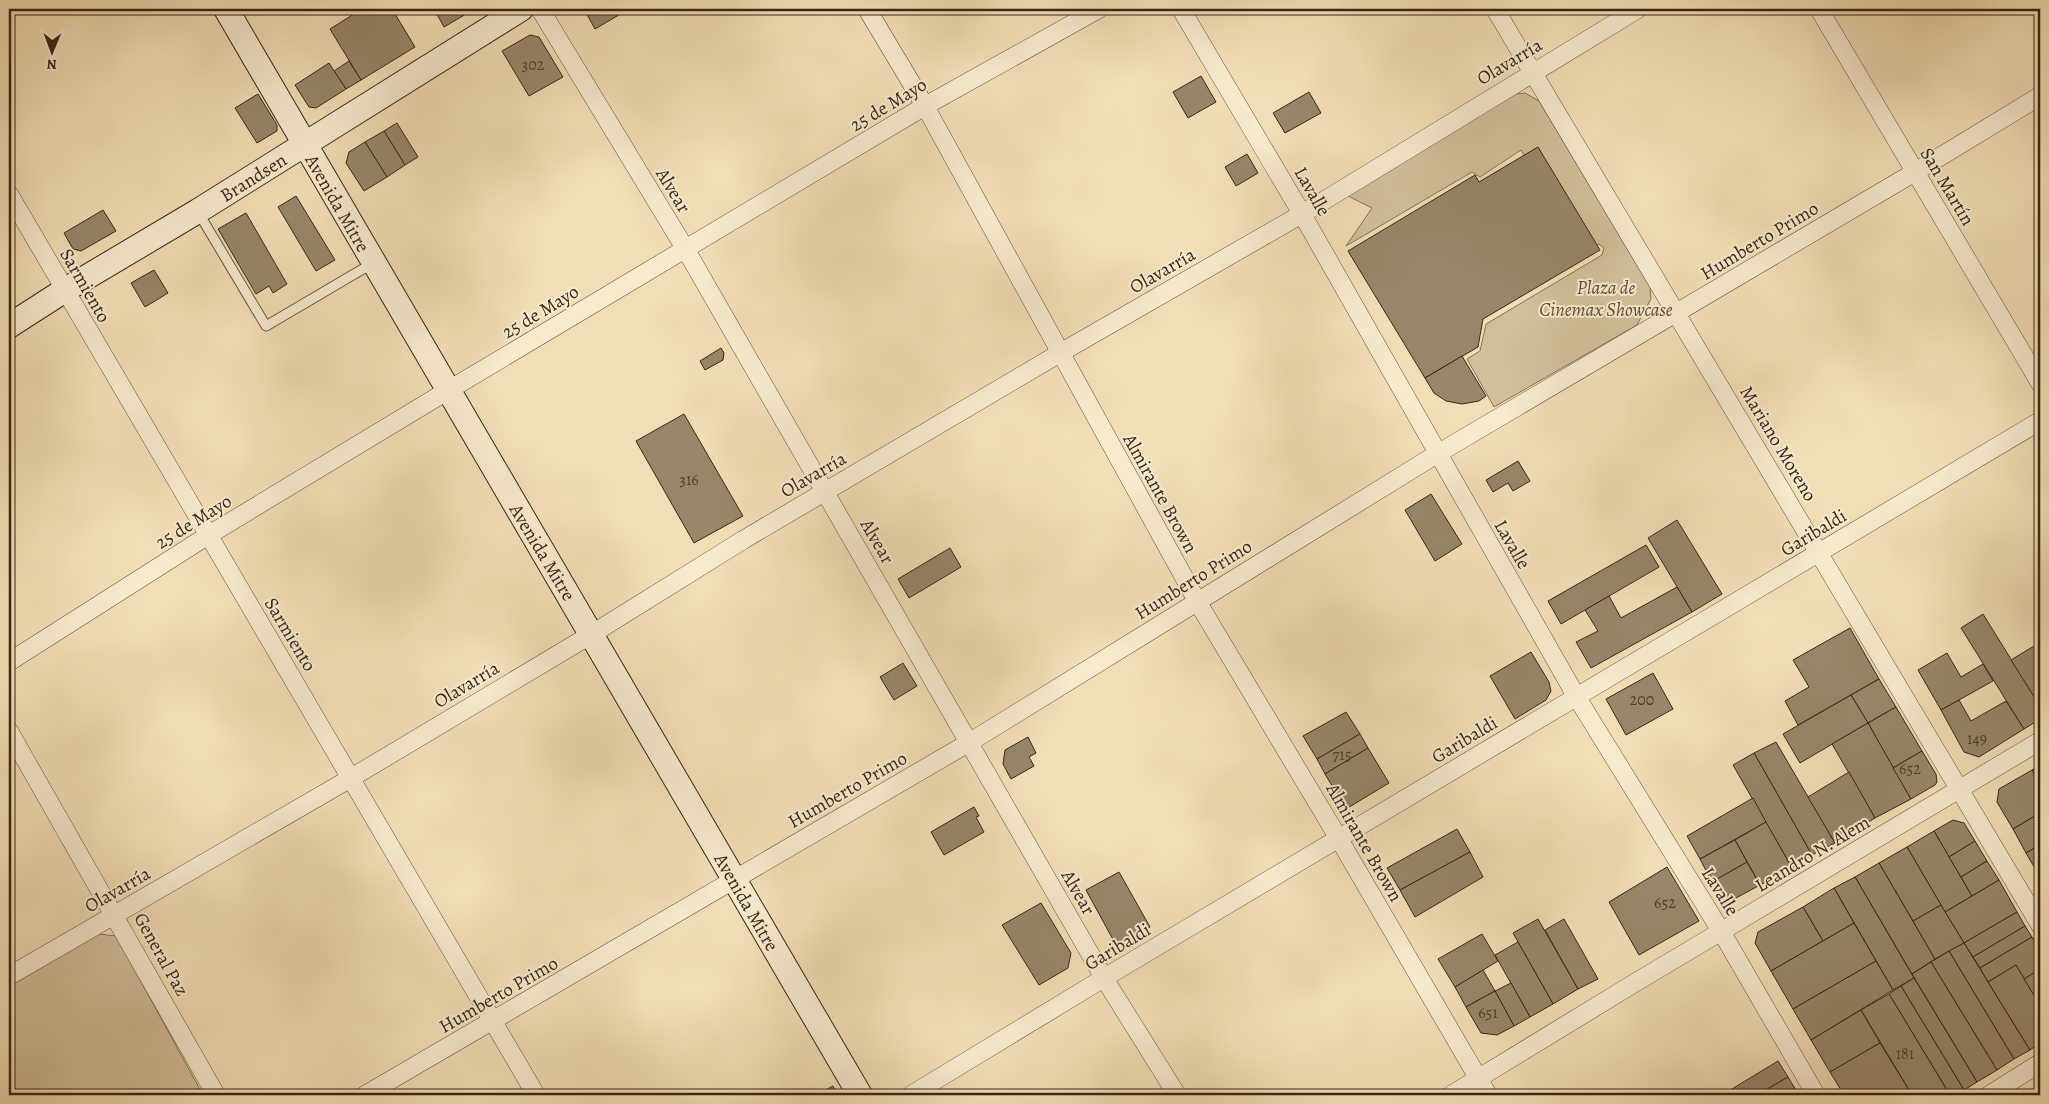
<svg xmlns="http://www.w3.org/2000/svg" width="2049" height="1104" viewBox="0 0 2049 1104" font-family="Alegreya,serif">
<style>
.green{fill:#d2bf9a;stroke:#847358}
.building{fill:#978669;stroke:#352717}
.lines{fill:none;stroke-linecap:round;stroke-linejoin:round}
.lane-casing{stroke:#64553e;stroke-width:11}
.street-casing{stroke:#64553e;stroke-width:19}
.secondary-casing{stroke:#352717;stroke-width:26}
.lane{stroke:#f7eacf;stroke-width:9}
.street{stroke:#f7eacf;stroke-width:18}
.secondary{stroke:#f7eacf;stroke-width:24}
.labels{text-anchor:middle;stroke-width:4;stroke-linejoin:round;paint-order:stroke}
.number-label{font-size:16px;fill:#4e3f2c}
.street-label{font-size:19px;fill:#352717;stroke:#f7eacf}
.park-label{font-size:19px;font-style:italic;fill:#5c4d38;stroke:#f7eacf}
</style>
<rect width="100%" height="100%" fill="#f2deb5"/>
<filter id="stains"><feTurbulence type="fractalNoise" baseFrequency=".004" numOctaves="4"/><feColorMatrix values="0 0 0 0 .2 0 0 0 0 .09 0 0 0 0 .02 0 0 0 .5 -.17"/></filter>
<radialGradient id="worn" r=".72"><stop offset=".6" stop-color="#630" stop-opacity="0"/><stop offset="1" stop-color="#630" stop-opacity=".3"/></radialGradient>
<g class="green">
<polygon points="1525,93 1539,101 1650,287 1651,299 1637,325 1494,407 1467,359 1480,351 1486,324 1602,255 1604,248 1599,244 1585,254 1521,150 1480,177 1472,172 1346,246 1372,208 1346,195 1515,94"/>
<polygon points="99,934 116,936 203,1095 9,1095 9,986"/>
</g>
<g class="building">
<polygon points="362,9 392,9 415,47 361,80 330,29"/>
<polygon points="434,9 463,9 466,14 444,27"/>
<polygon points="584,9 629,9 595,29"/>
<polygon points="530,35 539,37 563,77 529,96 502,51"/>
<polygon points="349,61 361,80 346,89 334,71"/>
<polygon points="329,63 346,89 316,108 309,107 295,85"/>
<polygon points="1201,76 1216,102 1188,118 1173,92"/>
<polygon points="1309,92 1321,113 1285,133 1273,113"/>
<polygon points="258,94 277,125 277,131 257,143 235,108"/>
<polygon points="397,123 418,157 405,165 384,131"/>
<polygon points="384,131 405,165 387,177 365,142"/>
<polygon points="365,142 387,177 364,191 346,163 349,152"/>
<polygon points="1538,147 1600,250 1483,319 1478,347 1425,378 1348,251 1475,175 1479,182"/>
<polygon points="1247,154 1258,173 1236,186 1225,167"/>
<polygon points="296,196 335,260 316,271 278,207"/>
<polygon points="103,210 116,231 81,251 73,249 64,233"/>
<polygon points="246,213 287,284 273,293 269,286 256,294 218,229"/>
<polygon points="154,270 168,293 145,307 131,283"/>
<polygon points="721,348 724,353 723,360 705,370 700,361"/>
<polygon points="1462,356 1486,396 1479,401 1462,404 1446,401 1434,393 1425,378"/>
<polygon points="684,414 743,516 694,543 636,441"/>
<polygon points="1518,461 1530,481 1513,491 1508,483 1493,492 1486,480"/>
<polygon points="1431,494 1462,544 1435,561 1405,510"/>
<polygon points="1677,520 1722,594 1692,612 1648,538"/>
<polygon points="1646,545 1659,567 1561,624 1548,601"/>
<polygon points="950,548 961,567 909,598 898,579"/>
<polygon points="1677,587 1692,612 1591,668 1576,642 1598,631 1585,610 1609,596 1621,618"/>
<polygon points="1983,614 2040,706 2040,719 2024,729 1961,628"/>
<polygon points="1850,628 1879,679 1798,725 1785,701 1809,687 1793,660"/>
<polygon points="2039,643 2040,646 2040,706 2011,660"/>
<polygon points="1531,652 1549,682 1551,691 1546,700 1515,719 1490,676"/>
<polygon points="1947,653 1961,677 1983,664 1993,681 1941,710 1918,670"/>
<polygon points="903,663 917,686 894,700 880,677"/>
<polygon points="1653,673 1673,709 1626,735 1606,699"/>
<polygon points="1879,679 1896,707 1868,723 1851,695"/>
<polygon points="1851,695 1868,723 1800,763 1783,734"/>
<polygon points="1959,700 1971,721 2006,701 2024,729 1979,757 1964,752 1941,710"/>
<polygon points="1896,707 1922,751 1893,768 1868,723"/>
<polygon points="1346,712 1360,734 1317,759 1303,736"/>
<polygon points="1868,723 1911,799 1875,818 1832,744"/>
<polygon points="1360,734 1368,748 1325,774 1317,759"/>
<polygon points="1028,737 1036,753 1029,757 1034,766 1011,779 1003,764 1005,750"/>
<polygon points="1776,742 1835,843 1812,855 1754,753"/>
<polygon points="1368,748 1389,783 1346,809 1325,774"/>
<polygon points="1922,751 1936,774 1937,782 1935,785 1911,799 1893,768"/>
<polygon points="1754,753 1812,855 1792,868 1733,765"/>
<polygon points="2040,765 2040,784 2032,770"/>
<polygon points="2032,770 2040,784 2040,813 2013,829 1997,802 1999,789"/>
<polygon points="1849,772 1875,818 1835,843 1808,797"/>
<polygon points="1753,798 1766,822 1700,859 1687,836"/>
<polygon points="974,807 979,816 976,817 984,832 944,855 931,832"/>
<polygon points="2040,813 2040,845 2026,853 2013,829"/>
<polygon points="1953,820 1964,823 1975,841 1949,857 1934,831"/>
<polygon points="1766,822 1792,868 1760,885 1735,840"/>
<polygon points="1457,829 1470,852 1400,890 1387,868"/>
<polygon points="1934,831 1972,896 1945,912 1907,847"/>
<polygon points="1735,840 1747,862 1712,882 1700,859"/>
<polygon points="1975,841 1987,861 1961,877 1949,857"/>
<polygon points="2040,845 2040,877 2026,853"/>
<polygon points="1907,847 1941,905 1913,921 1879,863"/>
<polygon points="1470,852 1483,877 1415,917 1400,890"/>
<polygon points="1987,861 1999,880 1972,896 1961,877"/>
<polygon points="1747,862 1760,885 1725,904 1712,882"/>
<polygon points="1879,863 1935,959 1912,974 1855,877"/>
<polygon points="1667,867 1699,921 1639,955 1609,902"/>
<polygon points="1119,872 1150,927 1116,945 1086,890"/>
<polygon points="1855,877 1914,978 1893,990 1834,888"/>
<polygon points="1999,880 2017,912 1964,943 1945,912"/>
<polygon points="1834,888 1854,923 1823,941 1803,907"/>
<polygon points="1041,903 1071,953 1068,968 1039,985 1002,925"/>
<polygon points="1941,905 1964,943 1935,959 1913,921"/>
<polygon points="1803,907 1823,941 1771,971 1755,943 1758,932"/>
<polygon points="2017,912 2025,926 1973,957 1964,943"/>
<polygon points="1538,919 1578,989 1553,1004 1513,933"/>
<polygon points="1564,919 1598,979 1578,989 1545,930"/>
<polygon points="1854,923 1876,961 1793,1009 1771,971"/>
<polygon points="2025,926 2032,937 1980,968 1973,957"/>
<polygon points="1482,934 1498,961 1455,987 1438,959"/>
<polygon points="2032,937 2040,951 2040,969 2024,979 2016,965 1988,982 1980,968"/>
<polygon points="1518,942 1553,1004 1530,1017 1495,955"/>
<polygon points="1964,943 2030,1050 2014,1059 1949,951"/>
<polygon points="1949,951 2014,1059 1997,1070 1931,962"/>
<polygon points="1876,961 1893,990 1811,1040 1793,1009"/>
<polygon points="1931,962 1997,1070 1977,1082 1912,974"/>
<polygon points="2016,965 2040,1005 2040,1043 2030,1050 1988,982"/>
<polygon points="2040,969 2040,1005 2024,979"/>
<polygon points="1483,970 1495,991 1466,1007 1455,987"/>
<polygon points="1914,978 1977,1082 1964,1090 1901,986"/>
<polygon points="1511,983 1530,1017 1514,1026 1495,991"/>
<polygon points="1901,986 1964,1090 1955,1095 1950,1095 1889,994"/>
<polygon points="1495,991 1514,1026 1497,1035 1481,1033 1466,1007"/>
<polygon points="1889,994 1950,1095 1912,1095 1861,1010"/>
<polygon points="1861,1010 1880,1043 1830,1072 1811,1040"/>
<polygon points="1880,1043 1912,1095 1844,1095 1830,1072"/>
<polygon points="1778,1061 1788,1077 1757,1095 1722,1095"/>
<polygon points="1788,1077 1799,1095 1757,1095"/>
<polygon points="833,1086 838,1095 816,1095"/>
<polygon points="2040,1088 2040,1095 2027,1095"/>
</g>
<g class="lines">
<defs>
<polyline id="lane" points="198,212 266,326 373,263"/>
<g id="street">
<polyline points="540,9 686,250 1104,978 1177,1095"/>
<polyline points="867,9 925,106 1197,601 1339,839 1488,1095"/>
<polyline points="1181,9 1302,214 1576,696 1721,931 1816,1095"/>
<polyline points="1495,9 2040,925"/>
<polyline points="1819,9 2040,383"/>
<polyline points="9,194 536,1095"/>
<polyline points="9,662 207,536 447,391 925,106 1099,9"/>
<polyline points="9,731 216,1095"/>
<polyline points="9,976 351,778 592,634 743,540 1060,353 1302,214 1638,9"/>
<polyline points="365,1095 970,742 1437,454 1915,172 2040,96"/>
<polyline points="911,1095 1104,978 2040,421"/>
<polyline points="1451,1095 1628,987 2040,741"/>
<polyline points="1989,1095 2040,1063"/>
</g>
<g id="secondary">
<polyline points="226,9 860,1095"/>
<polyline points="9,326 65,290 198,211 521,9"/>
</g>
</defs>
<use href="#lane" class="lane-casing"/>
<use href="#street" class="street-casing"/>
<use href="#secondary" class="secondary-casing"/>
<use href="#lane" class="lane"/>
<use href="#street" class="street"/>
<use href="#secondary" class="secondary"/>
</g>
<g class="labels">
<g class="number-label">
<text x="533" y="70">302</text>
<text x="689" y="485">316</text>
<text x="1642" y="705">200</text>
<text x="1977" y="744">149</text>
<text x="1342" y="760">715</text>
<text x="1910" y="774">652</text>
<text x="1665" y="908">652</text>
<text x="1488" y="1018">651</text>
<text x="1905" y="1059">181</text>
</g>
<g class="street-label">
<text transform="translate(1509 61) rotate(-31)" y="7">Olavarría</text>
<text transform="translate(888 104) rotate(-31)" y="7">25 de Mayo</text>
<text transform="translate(253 177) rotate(-32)" y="7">Brandsen</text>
<text transform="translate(1948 186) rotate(59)" y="7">San Martín</text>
<text transform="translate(674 190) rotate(59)" y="7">Alvear</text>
<text transform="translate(1313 191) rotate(60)" y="7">Lavalle</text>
<text transform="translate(338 203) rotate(60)" y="7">Avenida Mitre</text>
<text transform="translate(1759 240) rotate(-31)" y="7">Humberto Primo</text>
<text transform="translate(1162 270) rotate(-30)" y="7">Olavarría</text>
<text transform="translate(86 285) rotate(60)" y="7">Sarmiento</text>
<text transform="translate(540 311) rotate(-31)" y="7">25 de Mayo</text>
<text transform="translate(1779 443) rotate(59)" y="7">Mariano Moreno</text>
<text transform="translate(813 474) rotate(-30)" y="7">Olavarría</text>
<text transform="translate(1161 493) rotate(61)" y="7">Almirante Brown</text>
<text transform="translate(193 521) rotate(-32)" y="7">25 de Mayo</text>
<text transform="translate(1813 532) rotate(-31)" y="7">Garibaldi</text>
<text transform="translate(878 541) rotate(60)" y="7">Alvear</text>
<text transform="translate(1513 544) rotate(60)" y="7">Lavalle</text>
<text transform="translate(543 552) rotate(59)" y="7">Avenida Mitre</text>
<text transform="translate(1193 579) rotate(-32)" y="7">Humberto Primo</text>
<text transform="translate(291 634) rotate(59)" y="7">Sarmiento</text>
<text transform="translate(466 684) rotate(-31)" y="7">Olavarría</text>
<text transform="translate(1464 739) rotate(-31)" y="7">Garibaldi</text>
<text transform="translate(847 789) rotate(-30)" y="7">Humberto Primo</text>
<text transform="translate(1365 842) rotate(60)" y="7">Almirante Brown</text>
<text transform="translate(1812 853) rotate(-31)" y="7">Leandro N. Alem</text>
<text transform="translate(117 889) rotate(-30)" y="7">Olavarría</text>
<text transform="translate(1721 891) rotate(58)" y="7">Lavalle</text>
<text transform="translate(1079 892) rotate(60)" y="7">Alvear</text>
<text transform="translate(747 902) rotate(60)" y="7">Avenida Mitre</text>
<text transform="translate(1117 946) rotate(-31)" y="7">Garibaldi</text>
<text transform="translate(162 954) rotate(61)" y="7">General Paz</text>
<text transform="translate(498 994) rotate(-30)" y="7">Humberto Primo</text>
</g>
<g class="park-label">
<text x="1606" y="294">Plaza de<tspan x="1606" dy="22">Cinemax Showcase</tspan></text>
</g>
</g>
<rect width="2049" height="1104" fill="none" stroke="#f2deb5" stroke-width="30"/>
<rect x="10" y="10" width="2029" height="1084" fill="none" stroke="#352717" stroke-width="2.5"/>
<rect x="15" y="15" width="2019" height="1074" fill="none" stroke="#352717"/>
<g transform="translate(52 52) rotate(181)" stroke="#f7eacf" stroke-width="4" paint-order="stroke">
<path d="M0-4L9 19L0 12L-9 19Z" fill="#352717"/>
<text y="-8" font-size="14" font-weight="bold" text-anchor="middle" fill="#352717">N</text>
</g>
<rect width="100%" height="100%" filter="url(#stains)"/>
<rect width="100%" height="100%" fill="url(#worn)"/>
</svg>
